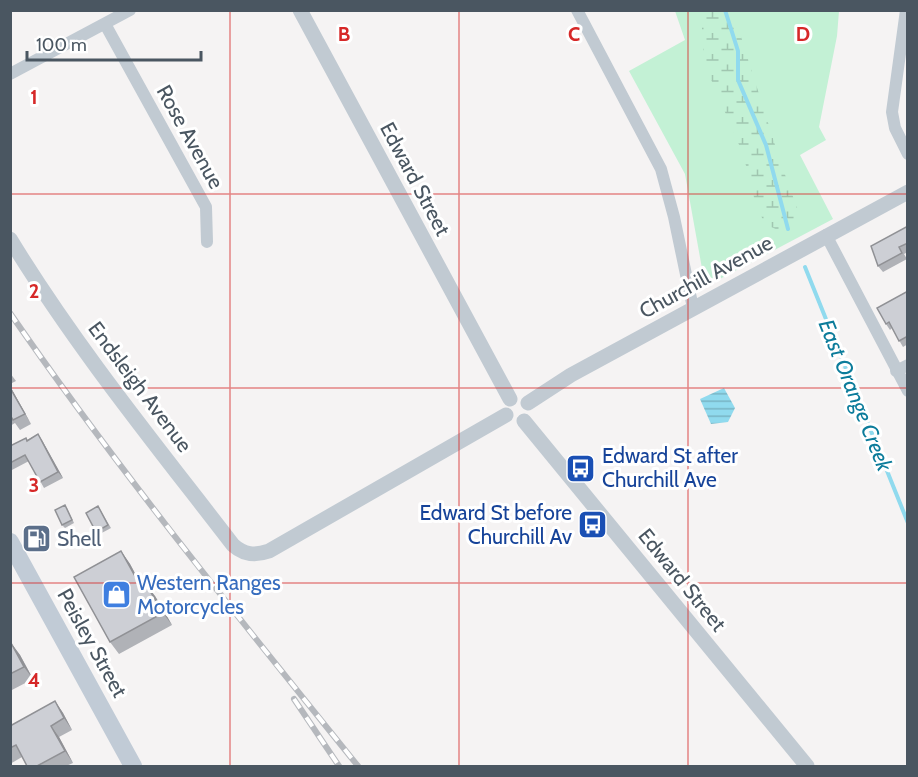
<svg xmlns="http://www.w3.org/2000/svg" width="918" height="777" viewBox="0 0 918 777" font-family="Cabin,sans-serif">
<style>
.green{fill:#c3f1d5}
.wetland{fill:url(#wetland-marsh)}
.water{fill:url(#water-rules)}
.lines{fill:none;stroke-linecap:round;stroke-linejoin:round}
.stream{stroke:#90daee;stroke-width:4}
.minor{stroke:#c1cad2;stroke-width:12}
.tertiary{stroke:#c1cad2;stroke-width:15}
.secondary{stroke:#c1cbd6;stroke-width:18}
.rail-casing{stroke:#b5b8bd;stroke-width:6}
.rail{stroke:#fff;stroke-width:4;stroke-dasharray:11;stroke-linecap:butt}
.wall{fill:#b0b2b7}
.shaded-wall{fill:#909195}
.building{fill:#cdcfd5;stroke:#909195;stroke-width:1.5}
.grid{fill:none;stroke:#d62828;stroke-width:1.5;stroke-opacity:0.55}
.labels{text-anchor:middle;stroke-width:6;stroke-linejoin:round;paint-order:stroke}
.street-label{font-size:21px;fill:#4a5661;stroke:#fff}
.transit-label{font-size:21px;fill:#164399;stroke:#fff;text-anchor:start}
.service-label{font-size:21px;fill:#4e5e75;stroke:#fff;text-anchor:start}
.shop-label{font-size:21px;fill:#366cbe;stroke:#fff;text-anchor:start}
.water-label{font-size:22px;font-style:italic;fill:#0c7c9b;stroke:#fff}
.grid-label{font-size:20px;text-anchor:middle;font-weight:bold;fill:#d62828;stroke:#fff;stroke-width:6;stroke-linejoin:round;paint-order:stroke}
</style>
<defs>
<pattern id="wetland-marsh" width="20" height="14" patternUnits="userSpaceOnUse" patternTransform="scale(1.5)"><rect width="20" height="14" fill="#c3f1d5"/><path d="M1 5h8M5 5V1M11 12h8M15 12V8" fill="none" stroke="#a0c6b0"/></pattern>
<pattern id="water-rules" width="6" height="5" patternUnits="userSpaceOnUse" patternTransform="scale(1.5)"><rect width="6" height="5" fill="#90daee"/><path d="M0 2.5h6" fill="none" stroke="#78b4c4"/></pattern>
</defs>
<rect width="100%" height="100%" fill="#f5f3f3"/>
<polygon class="green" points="675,11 839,11 837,36 819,127 826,140 800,155 833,219 716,281 703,274 685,174 629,71 685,40"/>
<polygon class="wetland" points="701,11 733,11 780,161 799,213 790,228 782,232 765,224 756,205 743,154 704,63"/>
<polygon class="water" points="724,388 735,408 728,422 711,424 700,399"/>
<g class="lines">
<g class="stream">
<polyline points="725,10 738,51 738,80 766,145 788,229"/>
<polyline points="805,267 908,523"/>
</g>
<g class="minor">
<polyline points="577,10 661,169 674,217 693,308"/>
<polyline points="906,10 892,112 895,128 908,154"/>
<polyline points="105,24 206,207 207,242"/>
<polyline points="10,74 130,10"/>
<polyline points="826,235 908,391"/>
<polyline points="896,371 908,365"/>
</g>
<g class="tertiary">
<polyline points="300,10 510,399"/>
<path d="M10,239C76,347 156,445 233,545C244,555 255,556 269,551L506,415"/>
<polyline points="528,403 571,375 908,192"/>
<polyline points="524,421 807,766"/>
</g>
<polyline class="secondary" points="10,542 133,766"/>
<defs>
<g id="rail">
<path d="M10,313C119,471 239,618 358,766"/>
<polyline points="294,699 339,766"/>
</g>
</defs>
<use href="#rail" class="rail-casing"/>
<use href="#rail" class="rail"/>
</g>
<g class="wall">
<polygon points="908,226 908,252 904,254 907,259 883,272 878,266"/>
<polygon points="908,291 908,344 903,347 892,328 890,330 886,324"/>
<polygon points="10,373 16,381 10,384"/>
<polygon points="10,386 31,424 20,430 15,423 10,426"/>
<polygon points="38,434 63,478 44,488 29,461 10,471 10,446 27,440"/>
<polygon points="98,506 111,528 98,535 96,532"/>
<polygon points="67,508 74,523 65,528 62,525"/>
<polygon points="121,551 130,564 142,586 155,596 172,625 119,654 110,642"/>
<polygon points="10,643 11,643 20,655 33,679 10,691"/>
<polygon points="55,701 63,713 72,730 59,737 73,763 66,766 27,766 22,757 10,764 10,726"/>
</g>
<g class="shaded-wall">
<polygon points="10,386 31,424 25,414 10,388"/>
<polygon points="38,434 42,440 63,478 58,472"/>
<polygon points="121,551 130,564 149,600 141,587"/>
<polygon points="146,584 155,596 172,625 163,613"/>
<polygon points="11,643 20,655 33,679 24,667"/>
<polygon points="55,701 63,713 72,730 64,718"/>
<polygon points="51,726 59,737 73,763 65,751"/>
</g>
<g class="building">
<polygon points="908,226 908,243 899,247 902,253 878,266 871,246"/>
<polygon points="908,291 908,336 899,341 889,322 886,324 877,308"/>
<polygon points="10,388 25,414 13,420 10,415"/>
<polygon points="38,434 58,472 40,482 25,455 10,463 10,446 26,438 27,441"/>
<polygon points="65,505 72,520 62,525 55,510"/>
<polygon points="98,506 108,525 96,532 86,513"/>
<polygon points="121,551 141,587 146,584 163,613 110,642 74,577"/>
<polygon points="10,643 11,643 24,667 10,674"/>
<polygon points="55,701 64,718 51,726 65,751 37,766 27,766 16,745 10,748 10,726"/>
</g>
<path class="grid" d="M230,10V766M459,10V766M688,10V766M10,194H908M10,388H908M10,583H908"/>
<defs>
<symbol id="bus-square" viewBox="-11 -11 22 22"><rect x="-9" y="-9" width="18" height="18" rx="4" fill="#1a4fb4" stroke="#fff"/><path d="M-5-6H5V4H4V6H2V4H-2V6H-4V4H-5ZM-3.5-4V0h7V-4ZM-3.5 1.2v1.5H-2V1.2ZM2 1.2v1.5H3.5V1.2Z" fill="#fff"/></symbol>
<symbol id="fuel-square" viewBox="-11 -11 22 22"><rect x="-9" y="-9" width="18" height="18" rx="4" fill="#5c6f8a" stroke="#fff"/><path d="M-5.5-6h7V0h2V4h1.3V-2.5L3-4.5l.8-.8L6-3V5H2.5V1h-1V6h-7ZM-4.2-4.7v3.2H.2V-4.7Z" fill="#fff"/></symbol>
<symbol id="shop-square" viewBox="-11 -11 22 22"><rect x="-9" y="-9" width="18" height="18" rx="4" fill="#3f7fe0" stroke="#fff"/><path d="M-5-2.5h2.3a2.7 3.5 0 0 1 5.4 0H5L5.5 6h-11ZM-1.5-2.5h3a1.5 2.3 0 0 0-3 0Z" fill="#fff"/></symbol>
</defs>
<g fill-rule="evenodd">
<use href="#bus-square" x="564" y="452" width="33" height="33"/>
<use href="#bus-square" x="576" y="508" width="33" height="33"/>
<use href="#fuel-square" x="20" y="522" width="33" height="33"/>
<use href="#shop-square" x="100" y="578" width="33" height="33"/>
</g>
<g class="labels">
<g class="street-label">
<text transform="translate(190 137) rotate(61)" y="7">Rose Avenue</text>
<text transform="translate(415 179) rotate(62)" y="7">Edward Street</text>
<text transform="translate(706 277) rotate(-29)" y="7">Churchill Avenue</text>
<text transform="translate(140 387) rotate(53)" y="7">Endsleigh Avenue</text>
<text transform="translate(682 580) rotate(51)" y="7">Edward Street</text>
<text transform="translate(92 643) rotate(61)" y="7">Peisley Street</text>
</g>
<g class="transit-label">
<text x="602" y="463">Edward St after<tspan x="602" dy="24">Churchill Ave</tspan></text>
<text x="572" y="520" text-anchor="end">Edward St before<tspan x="572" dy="24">Churchill Av</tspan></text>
</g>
<g class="service-label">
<text x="57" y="546">Shell</text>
</g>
<g class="shop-label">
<text x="137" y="590">Western Ranges<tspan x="137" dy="24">Motorcycles</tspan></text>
</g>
<g class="water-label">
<text transform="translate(856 395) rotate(68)" y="8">East Orange Creek</text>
</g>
</g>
<g class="grid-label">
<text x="344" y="41">B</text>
<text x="574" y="41">C</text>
<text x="803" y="41">D</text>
<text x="34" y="104">1</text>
<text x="34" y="298">2</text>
<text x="34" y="492">3</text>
<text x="34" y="687">4</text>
</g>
<rect width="918" height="777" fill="none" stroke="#4a5661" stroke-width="24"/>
<path d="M27 51v9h174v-9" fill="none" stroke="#4a5661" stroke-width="3"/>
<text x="36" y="51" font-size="18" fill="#4a5661" stroke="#ffffff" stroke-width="4.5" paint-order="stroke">100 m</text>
</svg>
